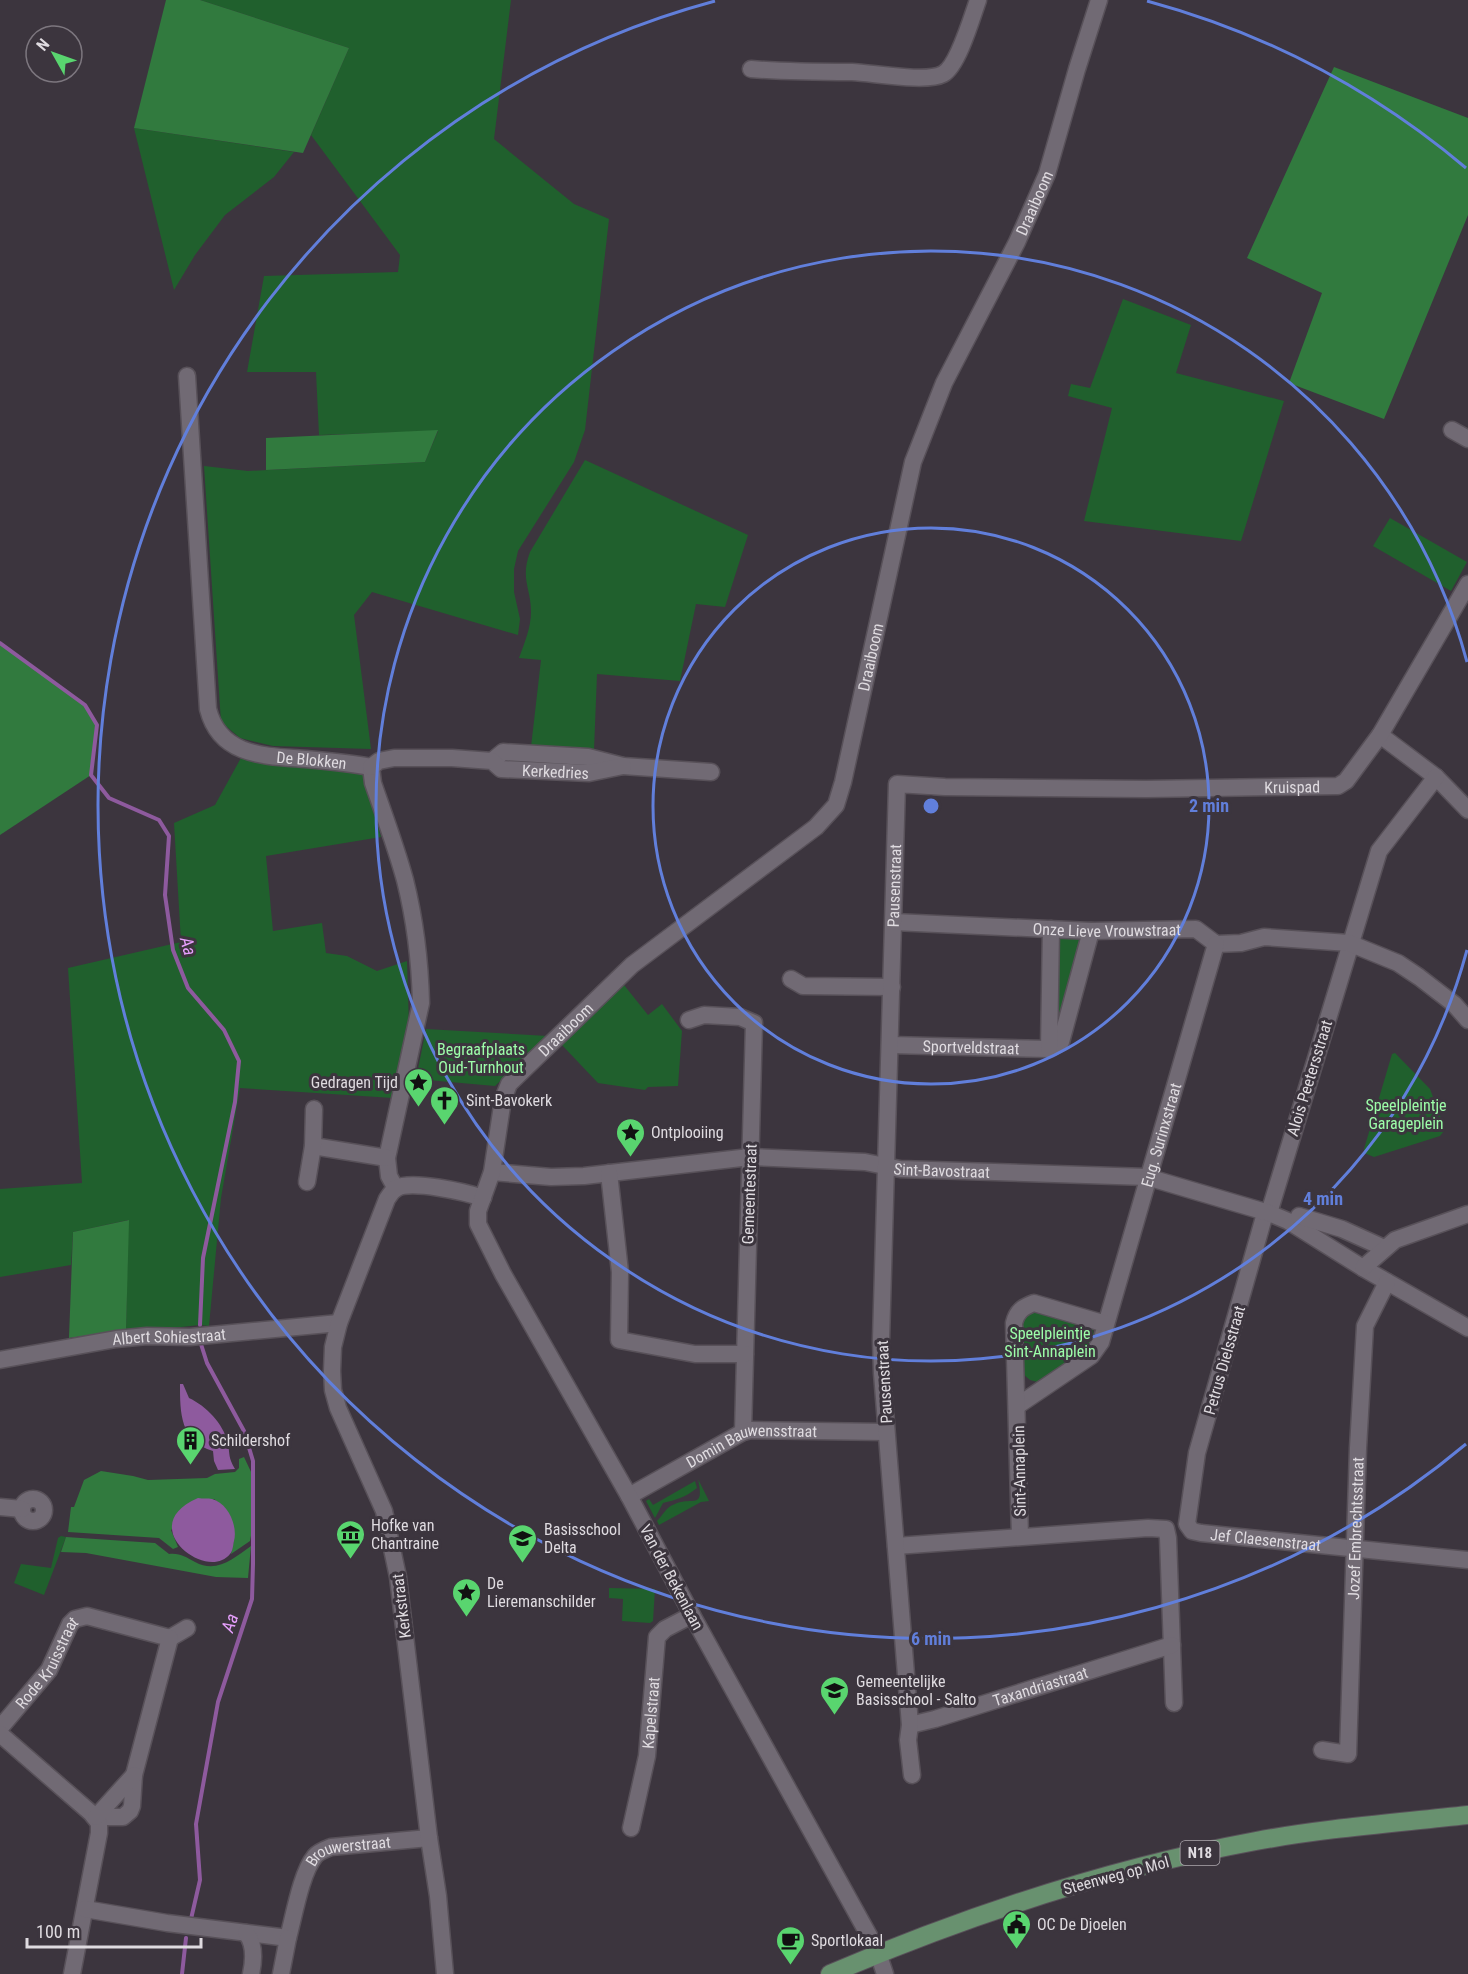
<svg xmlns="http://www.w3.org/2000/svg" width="1468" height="1974" viewBox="0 0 1468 1974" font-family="'Roboto Condensed',sans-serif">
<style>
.green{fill:#20602d}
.forest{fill:#317a3e}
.water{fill:#8e5a9e}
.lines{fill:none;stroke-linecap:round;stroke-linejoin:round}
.stream{stroke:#8e5a9e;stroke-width:4}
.minor-casing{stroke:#585159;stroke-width:19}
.major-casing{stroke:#585159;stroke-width:20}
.minor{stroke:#716a74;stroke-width:16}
.major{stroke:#68916f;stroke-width:18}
.ring{fill:none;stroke:#617fdb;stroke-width:3}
.labels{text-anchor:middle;stroke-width:6;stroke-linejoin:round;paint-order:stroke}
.shield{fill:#3c353e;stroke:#aea9af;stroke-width:1.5}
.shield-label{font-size:15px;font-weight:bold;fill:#dfdbe0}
.street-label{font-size:16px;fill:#dfdbe0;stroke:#3c353e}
.park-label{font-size:16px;fill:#9dfea9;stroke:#3c353e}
.poi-label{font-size:16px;fill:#dfdbe0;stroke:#3c353e;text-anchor:start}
.water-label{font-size:18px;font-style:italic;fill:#e7a0fd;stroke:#3c353e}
.centre{fill:#617fdb;stroke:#3c353e;stroke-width:3}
.ring-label{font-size:18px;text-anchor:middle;font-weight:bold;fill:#617fdb;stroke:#3c353e;stroke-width:6;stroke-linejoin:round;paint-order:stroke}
</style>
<rect width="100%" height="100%" fill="#3c353e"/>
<g class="green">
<polygon points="200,0 511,0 494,139 574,204 609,219 585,430 574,462 518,551 514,569 514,592 520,619 518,635 372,592 354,615 371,749 273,746 240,738 221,722 204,466 248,471 425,462 438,431 319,435 316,372 247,372 264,276 398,272 400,255 311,135 349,48"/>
<polygon points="134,128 294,152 274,177 225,215 195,255 174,290"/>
<polygon points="1123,299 1191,325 1176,373 1284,401 1241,541 1084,521 1112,408 1068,396 1071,384 1090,388"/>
<path d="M585,460L748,535L725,607L696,604L680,681L597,674L594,750L531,747L541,660L519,658C524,644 531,628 531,612C531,588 520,579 530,552Z"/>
<polygon points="1390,518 1467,562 1451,591 1373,546"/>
<polygon points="242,756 357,771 364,776 381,837 266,856 273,931 322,923 326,953 347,956 377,971 407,961 409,1027 393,1098 240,1088 221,1198 209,1326 200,1325 126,1333 128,1220 73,1232 71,1265 0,1277 0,1189 82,1183 68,968 181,942 174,823 215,805"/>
<polygon points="1060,937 1078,937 1081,940 1058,1035 1057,940"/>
<polygon points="624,985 648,1015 662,1004 682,1031 678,1086 648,1087 645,1090 598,1083 561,1044"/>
<polygon points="426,1029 548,1036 495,1086 416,1079"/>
<polygon points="1395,1053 1430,1089 1444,1126 1444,1131 1440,1136 1374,1157 1364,1153 1364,1149 1392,1054"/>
<polygon points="1033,1309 1092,1328 1094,1334 1090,1348 1041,1383 1030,1380 1022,1373 1019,1324 1023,1316"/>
<path d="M698,1479L709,1501L701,1502L659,1525L657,1521C663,1515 666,1507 675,1504C692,1496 705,1511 698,1479Z"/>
<path d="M695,1481L697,1488C686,1497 676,1500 663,1503L655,1518L646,1501L649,1499L653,1505Z"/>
<polygon points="61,1536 66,1537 44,1595 14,1583 21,1564 51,1568 58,1538"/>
<polygon points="609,1588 655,1589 653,1621 650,1623 622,1621 623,1599 609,1598"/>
</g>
<g class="forest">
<polygon points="166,0 200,0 349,48 303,153 134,128"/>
<polygon points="1334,67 1468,118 1468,215 1384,419 1289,383 1322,293 1247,258"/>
<polygon points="438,430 425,462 266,470 266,438"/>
<polygon points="0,643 85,705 97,725 91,775 0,835"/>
<polygon points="129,1220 126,1330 69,1338 73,1232"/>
<path d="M244,1457L252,1474V1530L250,1541L231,1554C237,1530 235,1515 214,1499L171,1530L178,1547L173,1549L159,1538L68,1532L71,1507H74L84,1480L101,1471L133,1476L148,1480L207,1478L215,1474L235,1472L239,1468V1459Z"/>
<path d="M66,1537L155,1543L169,1554C181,1553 185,1557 195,1562C217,1574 234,1558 251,1546L248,1578L216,1577L86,1553L61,1552Z"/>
</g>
<g class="water">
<path d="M180,1384H183L189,1398C206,1406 223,1423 228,1443C230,1455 228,1457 235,1469L218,1470L214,1461L213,1451C180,1441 180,1413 180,1384Z"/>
<path d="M198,1498C203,1499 208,1498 212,1499C228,1503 238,1526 234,1541C233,1545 233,1551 230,1554C207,1583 133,1526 198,1498Z"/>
</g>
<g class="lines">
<g class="stream">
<polyline points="0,643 85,705 97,725 91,775 109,798 159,820 169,836 165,895 173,950 188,988 224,1030 239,1061 235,1102 203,1258 200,1325"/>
<polyline points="191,1919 200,1880 196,1824 218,1702 252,1599 253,1564 253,1461 244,1431 207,1363 200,1341"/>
<polyline points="182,1974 186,1938"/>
</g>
<defs>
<g id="minor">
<path d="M751,69C786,72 817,72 852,72C874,73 926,83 943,74C958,66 972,17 978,0"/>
<path id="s1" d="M187,376L208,709C220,757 266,756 306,759C328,761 350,763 371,767"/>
<polyline points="1452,430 1468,439"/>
<polyline points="1380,735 1436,777 1468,810"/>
<polyline points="492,761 503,752 588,757 623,766 711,772"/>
<path d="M371,767L373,783C384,815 396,847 405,880C415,920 420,961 421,1003L387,1158L389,1176L396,1189"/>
<path id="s2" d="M371,767L379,761L394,758H452L492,761L501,769L589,773L623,766"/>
<path id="s3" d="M1436,777L1379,851L1269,1213L1264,1217L1197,1453L1187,1524L1192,1531L1201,1533L1468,1560"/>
<path id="s4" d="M894,922L1091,931L1196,929L1216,944L1241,943L1264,937L1349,943L1398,963L1419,977L1454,1004L1468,1020"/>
<polyline points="791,979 803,986 892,987"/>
<polyline points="689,1020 704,1015 740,1017 754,1023 743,1432"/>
<path id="s5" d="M891,1045L1049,1049L1061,1042L1091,931"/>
<polyline points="1049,1049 1051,929"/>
<polyline points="313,1146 387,1158"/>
<path id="s6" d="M492,1172L551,1177L584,1176L750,1157L865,1162L900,1169L1147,1177L1269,1213L1288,1221L1363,1268L1468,1328"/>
<polyline points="609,1173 620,1272 619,1340 695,1354 745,1354"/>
<polyline points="307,1182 313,1146 314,1109"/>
<polyline points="1299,1216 1342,1229 1384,1248"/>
<polyline points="1363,1268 1395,1240 1468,1214"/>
<path id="s7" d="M0,1360L116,1339L147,1336L190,1337L339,1323"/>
<path id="s8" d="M1017,1406L1091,1356L1101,1342L1216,944"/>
<path id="s9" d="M629,1496L743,1432L751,1430L886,1432"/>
<circle cx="33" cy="1510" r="11"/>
<polyline points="0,1507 22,1509"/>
<path d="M1020,1536L1014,1323C1017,1311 1023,1307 1034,1303L1106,1324"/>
<polyline points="896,1546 1148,1528 1166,1529 1168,1538 1174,1703"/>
<polyline points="170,1638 187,1628"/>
<path id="s10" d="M910,1725L935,1719L1172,1645"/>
<path id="s11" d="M0,1728L49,1670L70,1624L75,1619L87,1616L170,1638L134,1775L132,1806L130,1811L123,1817H96"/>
<polyline points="0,1734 91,1813 99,1823 99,1833 72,1974"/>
<path id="s12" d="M1322,1750L1348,1754L1358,1448L1365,1326L1387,1282"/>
<path id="s13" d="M912,1775L908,1740L910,1725L882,1373L881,1340L897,784L945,787L1146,789L1338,786L1346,781L1380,735L1468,584"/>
<polyline points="96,1817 134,1775"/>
<path id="s14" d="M631,1828L647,1756L657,1637L665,1629L692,1615"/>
<path id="s15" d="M85,1909L167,1923L288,1938C294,1916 301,1873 315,1856C318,1852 326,1849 331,1847L429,1838"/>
<path d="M246,1933C255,1944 254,1960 251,1974"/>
<polyline points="281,1974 288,1938"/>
<path d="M445,1974L438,1896L429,1838L398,1577L384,1511L338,1408L333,1390L332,1371L333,1347L339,1323L387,1199C389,1196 393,1190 396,1188C413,1180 465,1192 483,1198"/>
<path id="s16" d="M885,1974L878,1953L872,1941L692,1615L629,1496L503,1274L478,1224V1211L492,1172L503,1099L509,1084L632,965L816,827L836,805L843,782L913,462L944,383L1017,242L1047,174L1077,69L1099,0"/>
</g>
<path id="major" d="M830,1974C966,1916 1110,1868 1256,1841C1326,1828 1397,1823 1468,1815"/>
</defs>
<use href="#minor" class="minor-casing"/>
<use href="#major" class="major-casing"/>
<use href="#minor" class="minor"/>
<use href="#major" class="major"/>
</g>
<g class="ring">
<circle cx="931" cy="806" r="278"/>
<path d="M1467 950A555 555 0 1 1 1467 662"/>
<path d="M1466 1444A833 833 0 1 1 715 1M1147 1A833 833 0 0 1 1466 168"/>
</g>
<defs>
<symbol id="sight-pin" viewBox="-11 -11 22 30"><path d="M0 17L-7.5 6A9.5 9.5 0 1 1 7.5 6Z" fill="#59d56f" stroke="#3c353e"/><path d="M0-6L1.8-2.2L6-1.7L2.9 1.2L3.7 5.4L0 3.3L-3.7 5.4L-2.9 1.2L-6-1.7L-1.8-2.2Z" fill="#111"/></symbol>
<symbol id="church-pin" viewBox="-11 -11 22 30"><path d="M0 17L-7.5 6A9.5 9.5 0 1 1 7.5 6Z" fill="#59d56f" stroke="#3c353e"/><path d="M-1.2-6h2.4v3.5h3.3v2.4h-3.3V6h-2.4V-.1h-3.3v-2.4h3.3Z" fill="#111"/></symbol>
<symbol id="building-pin" viewBox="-11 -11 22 30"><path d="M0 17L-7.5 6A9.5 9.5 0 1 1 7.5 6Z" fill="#59d56f" stroke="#3c353e"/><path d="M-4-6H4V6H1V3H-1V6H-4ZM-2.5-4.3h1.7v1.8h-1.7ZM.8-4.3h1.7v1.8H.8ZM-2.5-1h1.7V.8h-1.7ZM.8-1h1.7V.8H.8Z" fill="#111"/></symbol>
<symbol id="museum-pin" viewBox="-11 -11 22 30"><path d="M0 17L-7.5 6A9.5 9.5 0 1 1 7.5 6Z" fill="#59d56f" stroke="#3c353e"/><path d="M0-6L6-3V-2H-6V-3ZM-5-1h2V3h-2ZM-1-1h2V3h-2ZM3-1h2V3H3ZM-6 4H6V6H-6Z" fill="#111"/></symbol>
<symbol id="school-pin" viewBox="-11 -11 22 30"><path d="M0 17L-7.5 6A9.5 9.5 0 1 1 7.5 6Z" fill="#59d56f" stroke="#3c353e"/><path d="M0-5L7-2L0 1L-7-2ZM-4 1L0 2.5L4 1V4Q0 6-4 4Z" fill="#111"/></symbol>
<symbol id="civic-pin" viewBox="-11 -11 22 30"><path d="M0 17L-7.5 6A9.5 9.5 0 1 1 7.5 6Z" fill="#59d56f" stroke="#3c353e"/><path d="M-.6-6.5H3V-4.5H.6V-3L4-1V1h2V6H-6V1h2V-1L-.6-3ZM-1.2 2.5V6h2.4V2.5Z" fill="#111"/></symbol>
<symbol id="cafe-pin" viewBox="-11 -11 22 30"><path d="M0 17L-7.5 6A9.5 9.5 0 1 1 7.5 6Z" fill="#59d56f" stroke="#3c353e"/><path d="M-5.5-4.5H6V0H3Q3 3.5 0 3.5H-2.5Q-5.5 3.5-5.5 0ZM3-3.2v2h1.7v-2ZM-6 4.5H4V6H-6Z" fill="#111"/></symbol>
</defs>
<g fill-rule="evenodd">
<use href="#sight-pin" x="402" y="1066" width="33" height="45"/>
<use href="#church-pin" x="428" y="1084" width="33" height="45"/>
<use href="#sight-pin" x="614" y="1116" width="33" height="45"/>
<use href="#building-pin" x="174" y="1424" width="33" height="45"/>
<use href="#museum-pin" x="334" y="1518" width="33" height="45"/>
<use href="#school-pin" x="506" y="1522" width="33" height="45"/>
<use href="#sight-pin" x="450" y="1576" width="33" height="45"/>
<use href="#school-pin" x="818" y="1674" width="33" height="45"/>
<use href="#civic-pin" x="1000" y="1908" width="33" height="45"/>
<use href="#cafe-pin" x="774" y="1924" width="33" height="45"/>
</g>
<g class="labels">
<rect class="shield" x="1180.5" y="1841" width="39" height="24" rx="4.5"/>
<g class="shield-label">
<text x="1200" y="1858">N18</text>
</g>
<g class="street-label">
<text dy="6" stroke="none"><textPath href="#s16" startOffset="2067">Draaiboom</textPath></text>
<text dy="6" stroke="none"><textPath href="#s16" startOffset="1581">Draaiboom</textPath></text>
<text dy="6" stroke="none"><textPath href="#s1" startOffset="459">De Blokken</textPath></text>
<text dy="6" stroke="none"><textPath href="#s2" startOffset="190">Kerkedries</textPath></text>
<text dy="6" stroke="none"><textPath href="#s13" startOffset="1388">Kruispad</textPath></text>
<text dy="6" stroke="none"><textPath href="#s13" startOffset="891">Pausenstraat</textPath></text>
<text dy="6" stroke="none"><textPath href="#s4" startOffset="213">Onze Lieve Vrouwstraat</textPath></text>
<text dy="6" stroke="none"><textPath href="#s16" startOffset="1077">Draaiboom</textPath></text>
<text dy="6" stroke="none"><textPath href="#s5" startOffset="80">Sportveldstraat</textPath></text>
<text transform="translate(1309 1078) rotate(-73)" y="6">Alois Peetersstraat</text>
<text dy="6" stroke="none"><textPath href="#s8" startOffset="322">Eug. Surinxstraat</textPath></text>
<text dy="6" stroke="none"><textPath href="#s6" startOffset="452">Sint-Bavostraat</textPath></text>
<text transform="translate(749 1194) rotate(-88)" y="6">Gemeentestraat</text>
<text dy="6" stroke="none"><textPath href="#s7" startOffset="171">Albert Sohiestraat</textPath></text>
<text transform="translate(1224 1360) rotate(-74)" y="6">Petrus Dielsstraat</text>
<text transform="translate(884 1382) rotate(-93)" y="6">Pausenstraat</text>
<text dy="6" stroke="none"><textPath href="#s9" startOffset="136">Domin Bauwensstraat</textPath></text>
<text transform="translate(1019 1471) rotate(-91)" y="6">Sint-Annaplein</text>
<text dy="6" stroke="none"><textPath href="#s12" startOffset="252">Jozef Embrechtsstraat</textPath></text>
<text dy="6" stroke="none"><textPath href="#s3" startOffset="878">Jef Claesenstraat</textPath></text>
<text transform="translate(672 1577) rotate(62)" y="6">Van der Bekenlaan</text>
<text transform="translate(401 1606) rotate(-97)" y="6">Kerkstraat</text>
<text dy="6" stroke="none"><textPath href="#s11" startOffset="81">Rode Kruisstraat</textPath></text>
<text dy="6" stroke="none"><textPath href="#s10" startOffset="136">Taxandriastraat</textPath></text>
<text dy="6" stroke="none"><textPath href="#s14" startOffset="117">Kapelstraat</textPath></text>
<text dy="6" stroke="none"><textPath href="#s15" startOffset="326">Brouwerstraat</textPath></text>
<text transform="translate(1116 1875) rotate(-15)" y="6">Steenweg op Mol</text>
</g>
<g class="park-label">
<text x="481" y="1055">Begraafplaats<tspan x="481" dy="18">Oud-Turnhout</tspan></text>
<text x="1406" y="1111">Speelpleintje<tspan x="1406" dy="18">Garageplein</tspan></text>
<text x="1050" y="1339">Speelpleintje<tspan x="1050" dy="18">Sint-Annaplein</tspan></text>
</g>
<g class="poi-label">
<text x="398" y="1088" text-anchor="end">Gedragen Tijd</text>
<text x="466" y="1106">Sint-Bavokerk</text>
<text x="651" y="1138">Ontplooiing</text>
<text x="211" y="1446">Schildershof</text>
<text x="371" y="1531">Hofke van<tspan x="371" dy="18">Chantraine</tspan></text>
<text x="544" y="1535">Basisschool<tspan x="544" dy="18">Delta</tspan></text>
<text x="487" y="1589">De<tspan x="487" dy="18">Lieremanschilder</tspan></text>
<text x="856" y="1687">Gemeentelijke<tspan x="856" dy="18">Basisschool - Salto</tspan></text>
<text x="1037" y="1930">OC De Djoelen</text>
<text x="811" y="1946">Sportlokaal</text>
</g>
<g class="water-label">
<text transform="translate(188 946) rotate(75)" y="6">Aa</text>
<text transform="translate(230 1623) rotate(-72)" y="6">Aa</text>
</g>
</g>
<circle cx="931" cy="806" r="9" class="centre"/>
<g class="ring-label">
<text x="1209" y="812">2 min</text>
<text x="1323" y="1205">4 min</text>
<text x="931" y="1645">6 min</text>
</g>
<g transform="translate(54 54) rotate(310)"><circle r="28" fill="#3c353e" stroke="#7d777f" stroke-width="1.5"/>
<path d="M0-4.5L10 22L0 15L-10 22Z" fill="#59d56f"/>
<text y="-9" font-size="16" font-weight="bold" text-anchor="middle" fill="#dfdbe0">N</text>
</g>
<path d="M27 1938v9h174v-9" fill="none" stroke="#dfdbe0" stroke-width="3"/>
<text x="36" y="1938" font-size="18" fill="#dfdbe0" stroke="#3c353e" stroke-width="4.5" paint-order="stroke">100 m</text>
</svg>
